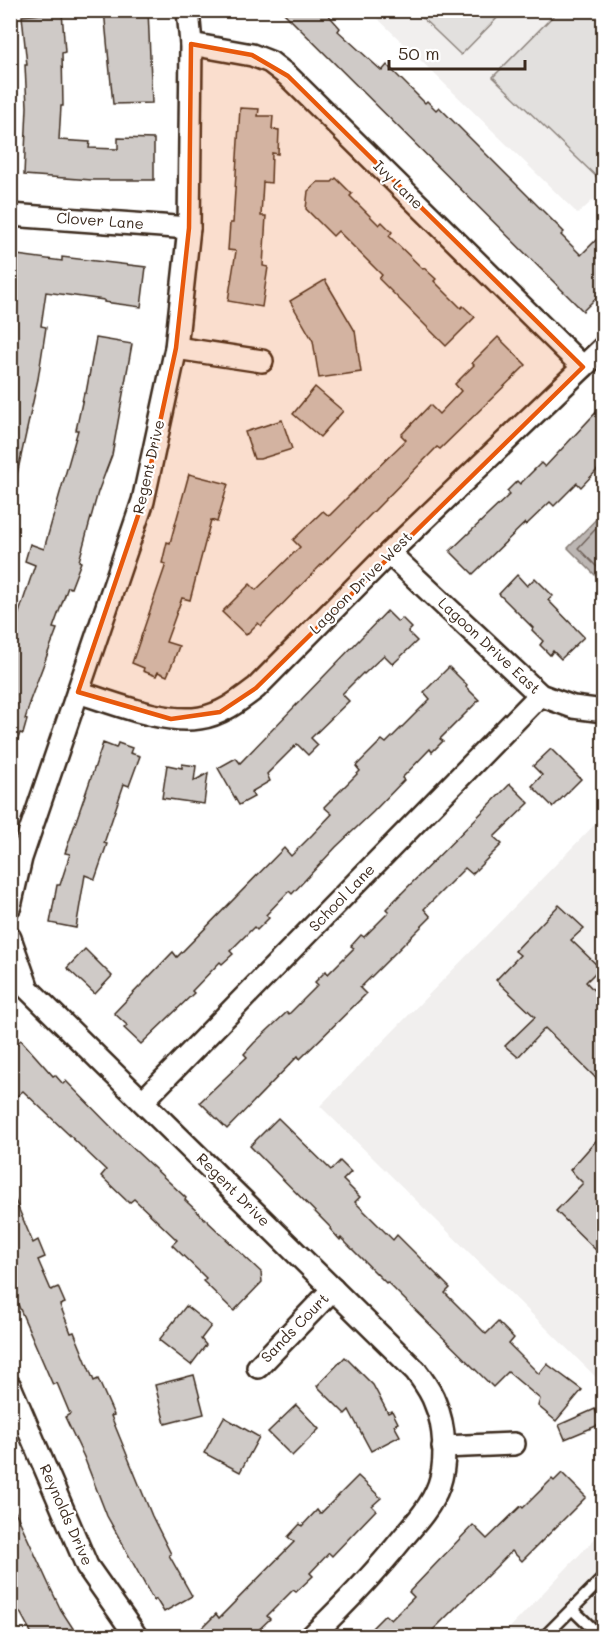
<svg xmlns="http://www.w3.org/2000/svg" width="614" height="1647" viewBox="0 0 614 1647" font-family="Mali,sans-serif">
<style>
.built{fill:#f1efee}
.green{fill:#e2e0de;stroke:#8e857e;stroke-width:1.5}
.water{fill:#bcb6b3;stroke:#887e77;stroke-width:1.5}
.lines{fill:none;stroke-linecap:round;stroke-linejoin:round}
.shore{stroke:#6f625a;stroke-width:1.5}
.building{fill:#cfcac7;stroke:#3b2a1e;stroke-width:1.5}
.service-casing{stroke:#3b2a1e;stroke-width:15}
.minor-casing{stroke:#3b2a1e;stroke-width:26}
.service{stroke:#fff;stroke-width:10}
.minor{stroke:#fff;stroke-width:21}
.marked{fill:#e8590c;fill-opacity:0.2;stroke:#e8590c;stroke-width:4.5;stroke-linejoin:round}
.labels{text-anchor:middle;stroke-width:4.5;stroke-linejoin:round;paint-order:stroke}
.street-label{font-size:15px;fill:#3b2a1e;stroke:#fff}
</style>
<rect width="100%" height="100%" fill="#fff"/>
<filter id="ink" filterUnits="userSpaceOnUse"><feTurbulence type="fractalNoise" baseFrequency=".0167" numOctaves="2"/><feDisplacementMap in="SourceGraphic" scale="12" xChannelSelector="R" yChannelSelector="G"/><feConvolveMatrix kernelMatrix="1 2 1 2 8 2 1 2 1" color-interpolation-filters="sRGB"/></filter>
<g filter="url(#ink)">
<g class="built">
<polygon points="370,11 603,11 603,208 594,199 578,214"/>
<polygon points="603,816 603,1384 320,1106"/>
<polygon points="603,1530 603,1636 502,1636"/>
</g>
<g class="green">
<polygon points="415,11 504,11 461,55"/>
<polygon points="558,11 603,11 603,183 493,77"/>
</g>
<polygon class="water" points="603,512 603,583 568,548"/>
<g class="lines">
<polyline class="shore" points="604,520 578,548 604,574"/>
</g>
<g class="building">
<polygon points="104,10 148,10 152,103 113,104"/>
<polygon points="281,10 324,10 340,28 338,31 382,71 387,65 425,103 427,101 436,110 439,107 564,232 561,235 581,255 603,233 603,291 583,311"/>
<polygon points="62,12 65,52 62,53 63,106 61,106 59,140 90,142 89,148 118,149 118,138 154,139 154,180 92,180 24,175 27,107 25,65 27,65 22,16"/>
<polygon points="240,108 259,109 258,116 273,116 272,129 279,130 278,154 272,153 271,183 263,182 261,216 266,216 263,266 268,267 262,307 228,301 236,251 228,250 230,223 233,223"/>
<polygon points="336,178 352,194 350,196 379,225 382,222 392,232 389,236 423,269 424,268 436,279 434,281 461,308 463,306 475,317 446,346 379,279 382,275 338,231 333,236 306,209 308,191 318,182 332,182"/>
<polygon points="17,255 62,261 62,257 146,267 141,307 104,302 104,300 46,292 41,326 46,327 38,379 16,479 10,478 10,306"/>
<polygon points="325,280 355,331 361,372 319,378 313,341 290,301"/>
<polygon points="498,337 526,365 440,449 437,447 261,626 258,623 246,635 222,612 250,584 256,590 300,547 293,540 323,511 329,516 362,483 406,440 401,435 430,405 439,414 461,391 455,384 474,365 472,363"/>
<polygon points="96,338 132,344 112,455 98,492 79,561 81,562 71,588 68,587 53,628 57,629 29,703 30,703 25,719 27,720 23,734 20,733 13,754 10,753 10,650 16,636 12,634 35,565 25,561 30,544 44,549 78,430 76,430 84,393 86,393"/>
<polygon points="315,387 343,411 320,437 293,414"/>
<polygon points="603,405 603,464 581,487 577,483 554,506 550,502 526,525 525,523 473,574 450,551 510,494 507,491 517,481 520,484 541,463 545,467"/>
<polygon points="282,420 292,449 260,459 254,459 245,432"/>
<polygon points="189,474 228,484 217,522 211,520 190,600 182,598 166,642 179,646 174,660 167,676 158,672 156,676 143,671 144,668 132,663 166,564 162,563 167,542 170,543"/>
<polygon points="517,575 527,586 535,578 553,596 548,600 584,637 561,659 553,651 550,655 540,645 543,641 532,630 533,628 499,594"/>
<polygon points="387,611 398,622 402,618 412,628 408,632 417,641 393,664 384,655 364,674 363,673 342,694 349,701 311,738 318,745 308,755 297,744 267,774 270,781 251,792 254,797 239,805 218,768 236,758 240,763"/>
<polygon points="449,667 467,685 466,687 479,700 440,739 443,741 432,752 430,749 402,778 404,780 373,812 336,847 292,894 289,891 266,915 269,918 257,930 254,927 230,951 233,954 222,964 220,962 192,991 194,993 141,1044 124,1028 127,1025 114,1013 173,952 177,957 284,848 291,856 312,835 332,814 324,807 360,771 356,766 382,740 386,743 430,699 424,692"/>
<polygon points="103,743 116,748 118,743 132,748 130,753 140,756 129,786 124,784 104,843 107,844 95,879 85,875 76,928 50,923 57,885 60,885 70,854 65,853"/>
<polygon points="551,749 581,779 553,807 532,786 542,775 533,766"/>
<polygon points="182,764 196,766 194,781 208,773 204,804 162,798 167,765 182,768"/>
<polygon points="510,784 529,803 494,837 502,844 472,874 465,868 424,909 431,917 360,988 366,994 300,1059 298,1056 227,1129 200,1102 247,1057 244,1054 254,1043 287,1012 289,1014 318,985 315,982 326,971 328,974 354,948 351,946 361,935 364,937 389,912 386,909"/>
<polygon points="559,905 584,928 571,940 600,968 586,982 603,1000 603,1085 545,1028 518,1057 505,1046 535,1017 496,980 520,955 515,951"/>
<polygon points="85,949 112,976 95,994 67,968"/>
<polygon points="21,1040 53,1076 55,1075 63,1084 66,1081 121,1137 186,1198 185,1200 261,1272 262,1282 234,1311 203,1281 206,1278 172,1245 177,1240 134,1199 129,1203 101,1176 106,1170 23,1091 17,1096 10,1088 10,1049"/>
<polygon points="278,1118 331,1170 340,1161 351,1172 343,1180 360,1197 355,1202 393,1240 397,1235 450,1288 445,1293 486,1334 498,1322 514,1338 509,1344 539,1374 547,1364 582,1390 556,1421 538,1406 540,1399 508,1372 493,1387 387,1282 386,1283 341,1238 340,1240 330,1229 331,1228 250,1146"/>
<polygon points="603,1133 603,1257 556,1211 583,1183 570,1170"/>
<polygon points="10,1188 33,1243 38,1240 45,1257 38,1260 51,1290 58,1287 65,1303 60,1305 71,1333 74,1332 94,1381 98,1379 114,1415 111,1416 152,1516 171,1554 169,1555 192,1596 164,1612 156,1599 154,1601 107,1516 84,1457 65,1417 70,1414 57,1383 53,1385 10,1286"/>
<polygon points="186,1306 211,1326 201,1339 206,1345 191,1365 159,1340"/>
<polygon points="345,1357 373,1385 388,1413 392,1411 398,1423 394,1425 400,1436 371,1451 349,1410 345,1414 317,1386"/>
<polygon points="194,1375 204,1414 165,1424 155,1385"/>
<polygon points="296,1405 319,1429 292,1456 268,1432"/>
<polygon points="595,1409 601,1424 565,1439 559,1425"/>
<polygon points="224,1417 259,1437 240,1472 204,1453"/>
<polygon points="562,1473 586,1497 522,1561 512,1551 427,1636 364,1636 385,1615 391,1620 414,1597 409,1592 473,1525 487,1539 521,1506 523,1508 552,1479 554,1481"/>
<polygon points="358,1476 381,1498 372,1506 376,1510 332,1556 329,1553 310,1573 313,1576 296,1592 293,1590 267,1616 270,1619 252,1636 194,1636 216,1614 219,1618 294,1542 288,1537 300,1524 302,1526 317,1510 320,1514"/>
<polygon points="10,1500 49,1585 61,1610 78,1636 33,1636 20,1612 17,1614 10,1602 10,1591 16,1588 10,1575"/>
</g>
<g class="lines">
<defs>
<g id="service">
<polyline points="572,1609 600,1636"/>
<polyline points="545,1636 604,1577"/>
</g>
<g id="minor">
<polyline points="191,44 252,55 270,62 288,76 583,367"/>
<polyline points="10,215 189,228"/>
<polyline points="176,348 262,361"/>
<polyline points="389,553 540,695 573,707 604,711"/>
<path d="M78,692C114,703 163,724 200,718C221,715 239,701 256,688L389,553L604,347"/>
<polyline points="10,906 21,858 143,501 176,348 189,228 191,44 188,10"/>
<path d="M10,938L28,989L416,1371C423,1381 431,1391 435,1403C445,1425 447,1462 439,1485C432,1505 417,1522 403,1538C375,1573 344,1605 312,1636"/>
<polyline points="143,1101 540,695"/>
<polyline points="258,1367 333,1289"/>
<polyline points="10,1386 87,1566 136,1636"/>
<polyline points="443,1447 514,1444"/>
</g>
</defs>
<use href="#service" class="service-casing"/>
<use href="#minor" class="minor-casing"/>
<use href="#service" class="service"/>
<use href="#minor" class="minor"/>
</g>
</g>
<path class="marked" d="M191,44L252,55L288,76L583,367L256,688L220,712L171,719L78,692L143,501L176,348L189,228Z"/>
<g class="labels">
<g class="street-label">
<text transform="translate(398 185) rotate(44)" y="5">Ivy Lane</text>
<text transform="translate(100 221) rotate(4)" y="5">Clover Lane</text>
<text transform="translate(149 467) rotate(-77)" y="5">Regent Drive</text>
<text transform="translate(361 583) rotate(-45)" y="5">Lagoon Drive West</text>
<text transform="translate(489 646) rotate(43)" y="5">Lagoon Drive East</text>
<text transform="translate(342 898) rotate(-46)" y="5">School Lane</text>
<text transform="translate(233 1190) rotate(45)" y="5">Regent Drive</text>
<text transform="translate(295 1328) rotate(-46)" y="5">Sands Court</text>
<text transform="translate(66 1515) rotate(66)" y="5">Reynolds Drive</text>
</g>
</g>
<rect width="614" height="1647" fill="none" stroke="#fff" stroke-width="36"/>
<rect x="18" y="18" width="578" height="1611" fill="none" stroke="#3b2a1e" stroke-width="2" filter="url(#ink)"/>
<path d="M389 60v9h136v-9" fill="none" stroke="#3b2a1e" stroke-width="3"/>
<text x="398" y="60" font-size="18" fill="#3b2a1e" stroke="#ffffff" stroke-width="4.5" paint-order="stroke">50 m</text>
</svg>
